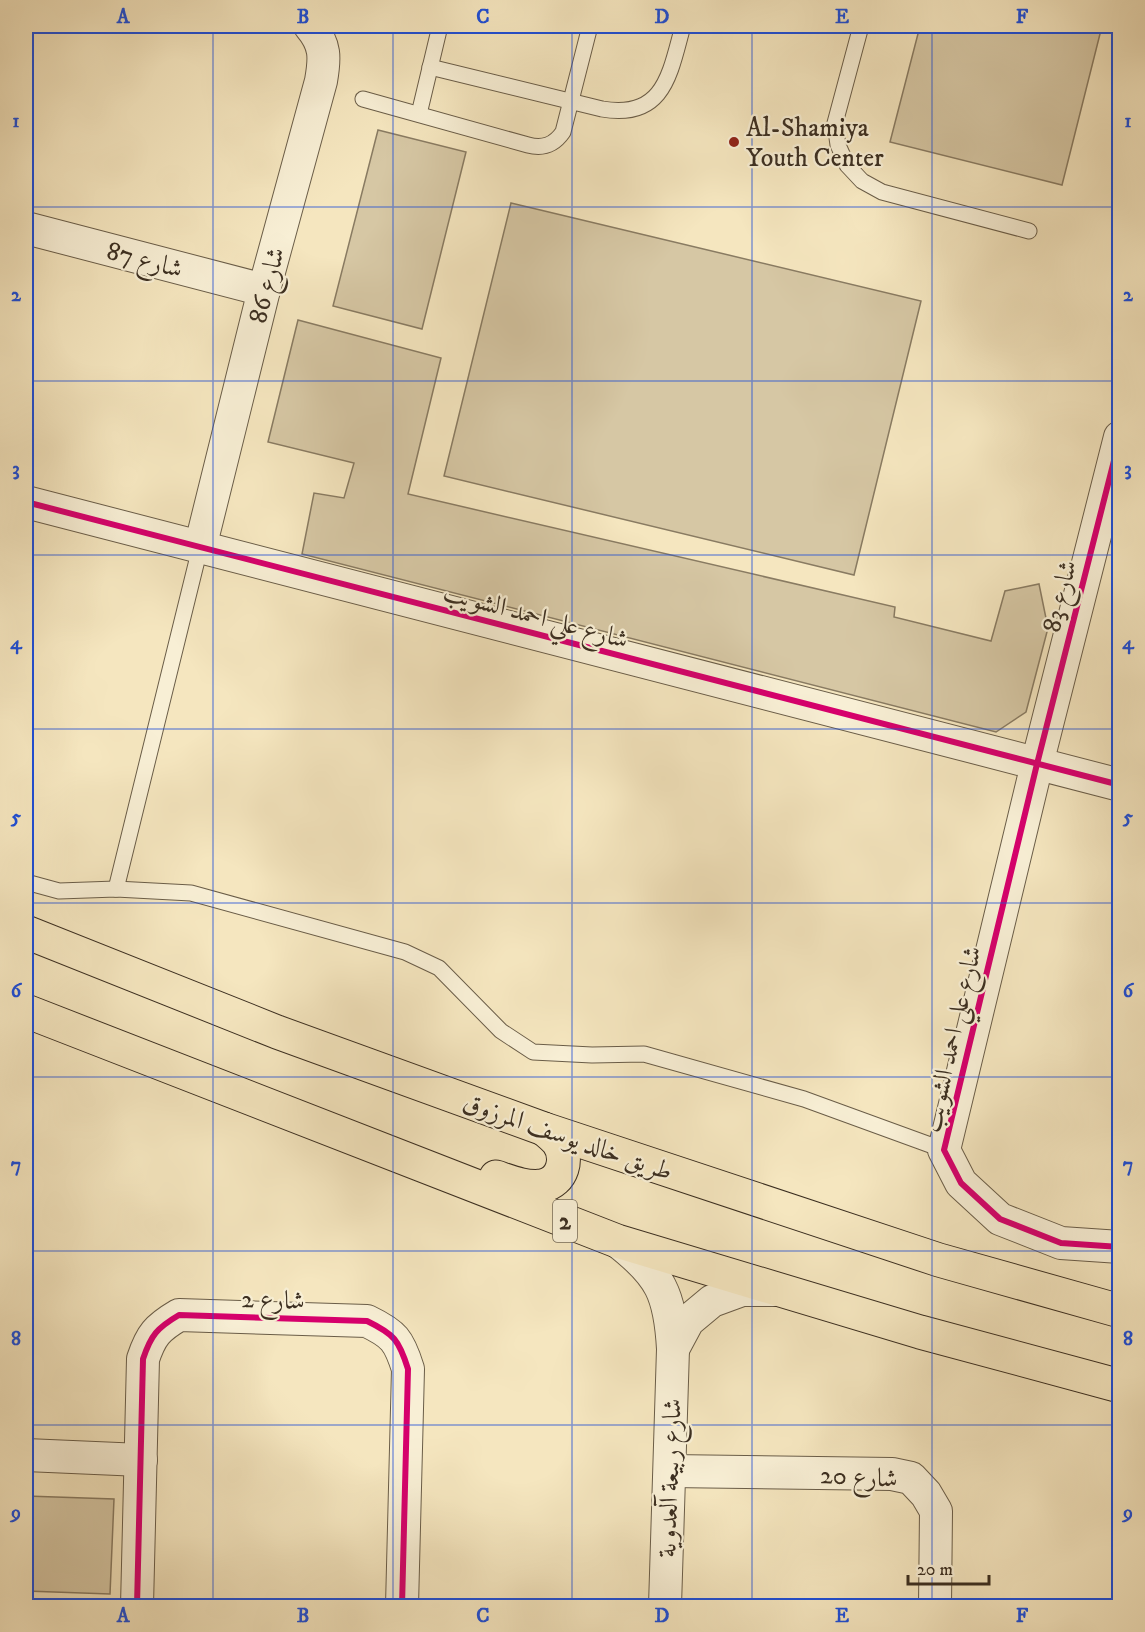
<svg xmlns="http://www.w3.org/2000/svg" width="1145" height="1632" viewBox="0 0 1145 1632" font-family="'IM FELL DW Pica',Amiri,serif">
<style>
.green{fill:#d6c7a4;stroke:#897b62;stroke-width:1.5}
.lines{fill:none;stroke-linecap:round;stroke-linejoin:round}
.lane-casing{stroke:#6a5d48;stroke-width:17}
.street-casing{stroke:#6a5d48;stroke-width:34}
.primary-casing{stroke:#3c2f21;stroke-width:35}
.lane{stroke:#f8efd5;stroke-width:15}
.street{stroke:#f8efd5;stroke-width:32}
.primary{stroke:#f5e6bf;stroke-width:33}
.cycleway-casing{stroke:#f8efd5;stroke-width:10}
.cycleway{stroke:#d6006c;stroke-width:6}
.grid{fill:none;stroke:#1d4ed8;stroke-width:1.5;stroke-opacity:0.55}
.poi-dot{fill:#8f2418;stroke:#f8efd5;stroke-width:2}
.labels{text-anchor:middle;stroke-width:4.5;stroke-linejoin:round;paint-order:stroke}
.shield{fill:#f8efd5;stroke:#746957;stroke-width:1.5}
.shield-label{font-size:24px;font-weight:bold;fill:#3c2f21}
.poi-label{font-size:26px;fill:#3c2f21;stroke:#f8efd5;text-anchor:start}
.street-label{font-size:26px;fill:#3c2f21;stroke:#f8efd5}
.neatline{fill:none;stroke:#1d4ed8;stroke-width:2}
.grid-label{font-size:20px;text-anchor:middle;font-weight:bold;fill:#1d4ed8}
</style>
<rect width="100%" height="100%" fill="#f5e6bf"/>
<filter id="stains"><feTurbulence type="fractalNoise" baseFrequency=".00333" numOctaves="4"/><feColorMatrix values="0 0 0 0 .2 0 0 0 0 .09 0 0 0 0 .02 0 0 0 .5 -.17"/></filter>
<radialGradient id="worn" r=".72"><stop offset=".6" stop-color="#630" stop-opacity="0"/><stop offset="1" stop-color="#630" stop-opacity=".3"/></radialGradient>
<g class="green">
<polygon points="920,26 1102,26 1062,185 890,142"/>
<polygon points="378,130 466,152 422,329 333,306"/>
<polygon points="511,203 921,301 854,575 444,476"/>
<polygon points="298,320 441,358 408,494 895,607 894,617 991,641 1005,591 1039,584 1048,628 1026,712 996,732 302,554 314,493 344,498 354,463 268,442"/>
<polygon points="26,1496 114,1499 110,1594 26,1591"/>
</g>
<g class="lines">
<defs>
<g id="lane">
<polyline points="861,26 835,123 838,145 847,165 862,181 882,192 1029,231"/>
<path d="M430,67L602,109C665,120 670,72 683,26"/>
<path d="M363,99L528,145C543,149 554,145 563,132L590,26"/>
<polyline points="419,114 440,26"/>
<polyline points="26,882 59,891 116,889 191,893 405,952 439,968 501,1031 533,1052 592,1055 644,1054 804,1099 944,1150"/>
<polyline points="116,889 200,548"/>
</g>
<g id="street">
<polyline points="26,228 264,290"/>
<polyline points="1120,437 1037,764 944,1150 961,1183 1000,1219 1061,1243 1120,1247"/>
<polyline points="26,502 1120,785"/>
<path d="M200,548L264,290L321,81C325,58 326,45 310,26"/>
<path d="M617,1241C661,1275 670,1294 673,1349L665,1606"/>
<polyline points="673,1349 688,1321 712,1301 742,1290 774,1290"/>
<polyline points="26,1455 141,1460"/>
<polyline points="670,1471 892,1474 911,1478 926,1494 936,1511 935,1606"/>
<path d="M137,1606L143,1359C151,1335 157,1328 179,1315L367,1321C394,1334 399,1340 408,1369L402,1606"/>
</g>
<g id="primary">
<polyline points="26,932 277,1032 544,1129 939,1260 1120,1311"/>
<polyline points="26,1011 617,1241 920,1332 1120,1386"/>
<path d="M496,1177C511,1182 525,1188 542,1186C563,1182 569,1158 558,1142C554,1137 549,1133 544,1129"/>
</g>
</defs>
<use href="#lane" class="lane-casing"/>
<use href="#street" class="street-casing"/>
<use href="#primary" class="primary-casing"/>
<use href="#lane" class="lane"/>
<use href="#street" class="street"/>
<use href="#primary" class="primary"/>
<defs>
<g id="cycleway">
<polyline points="1120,437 1037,764 944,1150 961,1183 1000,1219 1061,1243 1120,1247"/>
<polyline points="26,502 1120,785"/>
<path d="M137,1606L143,1359C151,1335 157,1328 179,1315L367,1321C394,1334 399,1340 408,1369L402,1606"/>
</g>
</defs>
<use href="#cycleway" class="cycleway-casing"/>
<use href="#cycleway" class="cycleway"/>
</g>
<path class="grid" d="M213,26V1606M393,26V1606M572,26V1606M752,26V1606M932,26V1606M26,207H1120M26,381H1120M26,555H1120M26,729H1120M26,903H1120M26,1077H1120M26,1251H1120M26,1425H1120"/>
<circle class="poi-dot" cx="734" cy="142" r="6"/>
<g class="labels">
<rect class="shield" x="553" y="1200" width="24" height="42" rx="4.5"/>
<g class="shield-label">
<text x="565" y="1229">2</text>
</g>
<g class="poi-label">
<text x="746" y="136">Al-Shamiya<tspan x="746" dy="30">Youth Center</tspan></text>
</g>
<g class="street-label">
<text transform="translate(145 259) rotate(15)" y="9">شارع 87</text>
<text transform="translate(266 285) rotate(-75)" y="9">شارع 86</text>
<text transform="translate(1059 596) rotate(-76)" y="9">شارع 83</text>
<text transform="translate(536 615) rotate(15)" y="9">شارع علي احمد الشويب</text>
<text transform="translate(951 1039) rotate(-77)" y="9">شارع علي احمد الشويب</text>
<text transform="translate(568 1136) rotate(19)" y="9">طريق خالد يوسف المرزوق</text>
<text transform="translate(273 1299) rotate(2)" y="9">شارع 2</text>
<text transform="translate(859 1476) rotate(3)" y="9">شارع 20</text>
<text transform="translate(669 1478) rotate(-88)" y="9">شارع ربيعة آلعدوية</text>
</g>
</g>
<rect width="1145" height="1632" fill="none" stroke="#f5e6bf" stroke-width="66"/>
<path d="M908 1575v9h81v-9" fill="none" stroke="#3c2f21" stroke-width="3"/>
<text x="917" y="1575" font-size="18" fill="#3c2f21" stroke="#f8efd5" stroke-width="4.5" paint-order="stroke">20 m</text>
<rect x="33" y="33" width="1079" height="1566" class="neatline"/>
<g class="grid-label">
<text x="123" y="23">A</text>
<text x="303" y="23">B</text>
<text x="483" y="23">C</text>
<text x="662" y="23">D</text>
<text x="842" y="23">E</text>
<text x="1022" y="23">F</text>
<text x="16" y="127">1</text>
<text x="1128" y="127">1</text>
<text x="16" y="301">2</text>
<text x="1128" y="301">2</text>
<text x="16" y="475">3</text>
<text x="1128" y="475">3</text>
<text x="16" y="649">4</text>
<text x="1128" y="649">4</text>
<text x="16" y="823">5</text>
<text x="1128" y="823">5</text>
<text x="16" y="997">6</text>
<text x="1128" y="997">6</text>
<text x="16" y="1171">7</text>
<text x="1128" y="1171">7</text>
<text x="16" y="1345">8</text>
<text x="1128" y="1345">8</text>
<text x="16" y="1519">9</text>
<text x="1128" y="1519">9</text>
<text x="123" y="1622">A</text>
<text x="303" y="1622">B</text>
<text x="483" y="1622">C</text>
<text x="662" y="1622">D</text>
<text x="842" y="1622">E</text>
<text x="1022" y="1622">F</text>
</g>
<rect width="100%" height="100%" filter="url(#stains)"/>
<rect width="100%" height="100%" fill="url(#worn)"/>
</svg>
